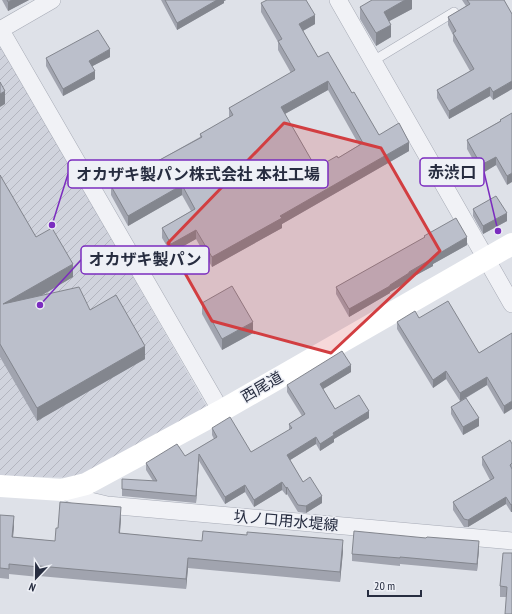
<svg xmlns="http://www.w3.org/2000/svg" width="512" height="614" viewBox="0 0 512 614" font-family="'PT Sans Narrow','Noto Sans JP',sans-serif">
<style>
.industrial{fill:url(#industrial-furrows)}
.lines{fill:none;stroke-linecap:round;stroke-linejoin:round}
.lane-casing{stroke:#a7abb6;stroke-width:10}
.street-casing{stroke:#a7abb6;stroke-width:18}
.lane{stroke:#f1f2f6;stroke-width:9}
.street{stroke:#f1f2f6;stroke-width:17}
.secondary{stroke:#fff;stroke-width:22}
.wall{fill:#a1a4af;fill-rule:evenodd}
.shaded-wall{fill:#83868e}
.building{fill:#bbbfcb;stroke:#83868e;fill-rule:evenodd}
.marked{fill:#d23e41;fill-opacity:0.2;stroke:#d23e41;stroke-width:3;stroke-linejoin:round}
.labels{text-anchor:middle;stroke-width:3;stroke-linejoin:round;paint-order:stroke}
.street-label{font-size:15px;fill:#272d40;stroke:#eef0f6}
.leader{fill:none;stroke:#7b2cbf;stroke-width:1.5}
.callout-dot{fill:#7b2cbf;stroke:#eef0f6;stroke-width:1.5}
.callout{fill:#eef0f6;stroke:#7b2cbf;stroke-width:1.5}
.callout-label{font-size:16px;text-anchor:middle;font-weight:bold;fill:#272d40}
</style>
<defs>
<pattern id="industrial-furrows" width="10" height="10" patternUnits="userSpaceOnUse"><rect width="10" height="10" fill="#d0d3dd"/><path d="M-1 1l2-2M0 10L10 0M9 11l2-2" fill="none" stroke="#b3b5bf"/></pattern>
</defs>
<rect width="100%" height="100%" fill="#dee1e8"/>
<polygon class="industrial" points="0,43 207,407 81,478 0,476"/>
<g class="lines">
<defs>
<polyline id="lane" points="373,61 454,12"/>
<g id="street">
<polyline points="338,0 512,304"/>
<polyline points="0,29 221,411"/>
<polyline points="0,30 52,0"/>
<polyline points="62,490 86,500 107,505 512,541"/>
</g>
</defs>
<use href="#lane" class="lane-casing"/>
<use href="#street" class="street-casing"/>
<use href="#lane" class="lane"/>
<use href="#street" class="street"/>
<polyline class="secondary" points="0,486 62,490 86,484 221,411 512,244"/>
</g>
<g class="wall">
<polygon points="2,0 29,0 8,11"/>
<polygon points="161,0 226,0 224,1 224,3 177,30"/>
<polygon points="412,0 412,9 389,21 391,37 376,46 360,19 360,7"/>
<polygon points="462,0 504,0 512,14 512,89 493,100 490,96 449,119 437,98 437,90 470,71 453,41 453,35 448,25 448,17 466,6"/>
<path d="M261,3L315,24L303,31L318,57L352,93L379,135L409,151L282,224V228L212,267L196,239L171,253L162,238V228L191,211L182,195L128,226L111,195V186L139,170V168L154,163L200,137V134L229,118V108L291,73L278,50V42L261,12ZM328,90L359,145L338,158L316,168L285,114Z"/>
<polygon points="110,57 92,66 95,79 63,96 46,66 46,58"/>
<polygon points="512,113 507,185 496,165 481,174 467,149 467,140 500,121 500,120"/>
<polygon points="0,175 36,237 73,277 40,296 90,310 145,359 37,421 0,357"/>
<polygon points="473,209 507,221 483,234 473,216"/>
<polygon points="424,236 467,245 433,264 433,266 409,279 409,281 390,292 390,293 349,317 336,294 336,287 424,238"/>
<polygon points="202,303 253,333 222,350 202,314"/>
<polygon points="419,318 479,353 512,333 504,414 487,385 466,398 479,426 463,435 451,414 451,407 460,401 446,379 433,388 397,329 397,322"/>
<polygon points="351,372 323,389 335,409 369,418 334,439 334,442 320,451 316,444 290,460 303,482 322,503 306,513 298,512 287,494 286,495 282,490 254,507 245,492 225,504 199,461 196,503 122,496 122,489 153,481 146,470 146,463 185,456 214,439 212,435 212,428 251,452 289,430 289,424 302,416 287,392 287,385"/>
<polygon points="512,444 512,512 511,512 506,504 468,527 464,527 453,510 453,502 490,480 482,465 482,457"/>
<polygon points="0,515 14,526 13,537 55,541 58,528 121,518 120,533 202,541 343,551 340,582 188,568 186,589 39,576 39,577 9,574 9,579 0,578"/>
<polygon points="426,538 479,549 477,571 400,564 400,566 352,561 352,554"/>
<polygon points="512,553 506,597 500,597 500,586"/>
</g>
<g class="shaded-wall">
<polygon points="12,0 29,0 8,11 8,2"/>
<polygon points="217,0 226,0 224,1 224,3 177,30 177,23"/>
<polygon points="405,0 412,0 412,9 384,24 384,12"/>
<polygon points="315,15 315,24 299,33 299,24"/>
<polygon points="391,25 391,37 376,46 376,33"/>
<polygon points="110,49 110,57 89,68 89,61"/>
<polygon points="95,71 95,79 63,96 63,89"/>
<polygon points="328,81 328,90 281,116 281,107"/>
<polygon points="512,81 512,89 493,100 493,92"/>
<polygon points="490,87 490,96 449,119 449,111"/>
<polygon points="5,91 5,104 0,107 0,94"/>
<polygon points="409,142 409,151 282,224 282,228 212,267 212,257 280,216"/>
<polygon points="496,157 496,165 481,174 481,165"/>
<polygon points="512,173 512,182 507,185 507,176"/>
<polygon points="182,185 182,195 128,226 128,216"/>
<polygon points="507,213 507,221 483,234 483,226"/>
<polygon points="196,230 196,239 171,253 171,244"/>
<polygon points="467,237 467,245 433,264 433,266 409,279 409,281 390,292 390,293 349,317 349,309 390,285 433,257"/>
<polygon points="73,264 73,277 3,318 3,304"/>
<polygon points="253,322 253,333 222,350 222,339"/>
<polygon points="145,346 145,359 37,421 37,408"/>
<polygon points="351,365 351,372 320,391 320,384"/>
<polygon points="446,371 446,379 433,388 433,380"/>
<polygon points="487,377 487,385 460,401 460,393"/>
<polygon points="512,401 512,409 504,414 504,406"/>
<polygon points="369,411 369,418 334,439 334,442 320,451 320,444 333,433"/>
<polygon points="479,418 479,426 463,435 463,427"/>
<polygon points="316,437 316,444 287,462 287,455"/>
<polygon points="199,454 199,461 196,503 196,496"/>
<polygon points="282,482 282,490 254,507 254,500"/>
<polygon points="245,485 245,492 225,504 225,497"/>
<polygon points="287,487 287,494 286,495 286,488"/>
<polygon points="322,496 322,503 306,513 306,506"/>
<polygon points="506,497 506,504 468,527 468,520"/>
<polygon points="512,504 512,512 511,512 511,505"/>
<polygon points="121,507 121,518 119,544 119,533"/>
<polygon points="14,516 14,526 12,547 12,537"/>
<polygon points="343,540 343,551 340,582 340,572"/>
<polygon points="479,541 479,549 477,571 477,564"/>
<polygon points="188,558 188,568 186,589 186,579"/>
</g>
<g class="building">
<polygon points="7,0 12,0 8,2"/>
<polygon points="165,0 217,0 177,23"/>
<path d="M267,0H306L315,15L299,24L318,57L328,52L352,93L354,92L379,135L399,123L409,142L280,216L282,218L212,257L196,230L171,244L162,228L195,209L182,185L128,216L111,186L139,170V168L152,161L154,163L202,137L200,134L233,115L229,108L295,70L278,41L282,39L261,3ZM328,81L363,143L338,158L337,156L316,168L281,107Z"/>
<polygon points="372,0 405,0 384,12 391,25 376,33 360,7"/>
<polygon points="467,0 504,0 512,14 512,81 493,92 490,87 449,111 437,90 474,69 453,33 456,31 448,17 470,4"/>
<polygon points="98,30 110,49 89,61 95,71 63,89 46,58"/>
<polygon points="0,82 5,91 0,94"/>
<polygon points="512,113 512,173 507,176 496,157 481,165 467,140 501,121 500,120"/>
<polygon points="0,175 36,237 52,228 73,264 3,304 79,287 90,310 116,295 145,346 37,408 0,344"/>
<polygon points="496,196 507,213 483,226 473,209"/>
<polygon points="456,218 467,237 433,257 433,258 409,272 409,273 390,285 390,286 349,309 336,287 425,237 424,236"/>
<polygon points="232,286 253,322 222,339 202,303"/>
<polygon points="448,301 479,353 512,333 512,401 504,406 487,377 460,393 446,371 433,380 397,322 415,311 419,318"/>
<polygon points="342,351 351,365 320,384 335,409 359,395 369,411 333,433 334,435 320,444 316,437 287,455 303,482 310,477 322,496 306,506 298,505 287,487 286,488 282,482 254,500 245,485 225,497 199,454 196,496 122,489 122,479 157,481 146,463 177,444 185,456 217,437 212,428 230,417 251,452 292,428 289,424 305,414 287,385"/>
<polygon points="466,398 479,418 463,427 451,407"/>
<polygon points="510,440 512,444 512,463 510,465 512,469 512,504 511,505 506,497 468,520 464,519 453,502 494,478 482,457"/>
<polygon points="60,502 121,507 119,533 202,541 203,531 247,535 247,532 343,540 340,572 188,558 186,579 39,566 39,567 9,564 9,569 0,568 0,515 14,516 12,537 55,541 56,528 58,528"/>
<polygon points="354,531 426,538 427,537 479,541 477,564 400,557 400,558 352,554"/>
<polygon points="503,553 512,553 512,614 505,614 507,587 500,586"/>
</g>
<path class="marked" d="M284,123L381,148L440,251L331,353L212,321L168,243Z"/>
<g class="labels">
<g class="street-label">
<text transform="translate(262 387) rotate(-30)" y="5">西尾道</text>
<text transform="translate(286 521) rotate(5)" y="5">圦ノ口用水堤線</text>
</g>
</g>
<path class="leader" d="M498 231L484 172M52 225L68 174M40 305L81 260"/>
<g class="callout-dot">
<circle cx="498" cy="231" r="4"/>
<circle cx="52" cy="225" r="4"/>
<circle cx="40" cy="305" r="4"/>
</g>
<g class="callout">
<rect x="420" y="158" width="64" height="28" rx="4"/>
<rect x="68" y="160" width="260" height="28" rx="4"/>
<rect x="81" y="246" width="128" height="28" rx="4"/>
</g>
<g class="callout-label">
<text x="452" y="178">赤渋口</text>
<text x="198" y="180">オカザキ製パン株式会社 本社工場</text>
<text x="145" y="265">オカザキ製パン</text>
</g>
<g transform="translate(36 578) rotate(202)" stroke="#eef0f6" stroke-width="3" paint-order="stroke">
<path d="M0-3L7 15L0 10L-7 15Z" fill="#272d40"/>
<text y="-6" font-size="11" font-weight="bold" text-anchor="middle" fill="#272d40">N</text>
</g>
<path d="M368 590v6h53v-6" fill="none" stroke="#272d40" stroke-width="2"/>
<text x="374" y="590" font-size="12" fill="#272d40" stroke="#eef0f6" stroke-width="3" paint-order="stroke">20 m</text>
</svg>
